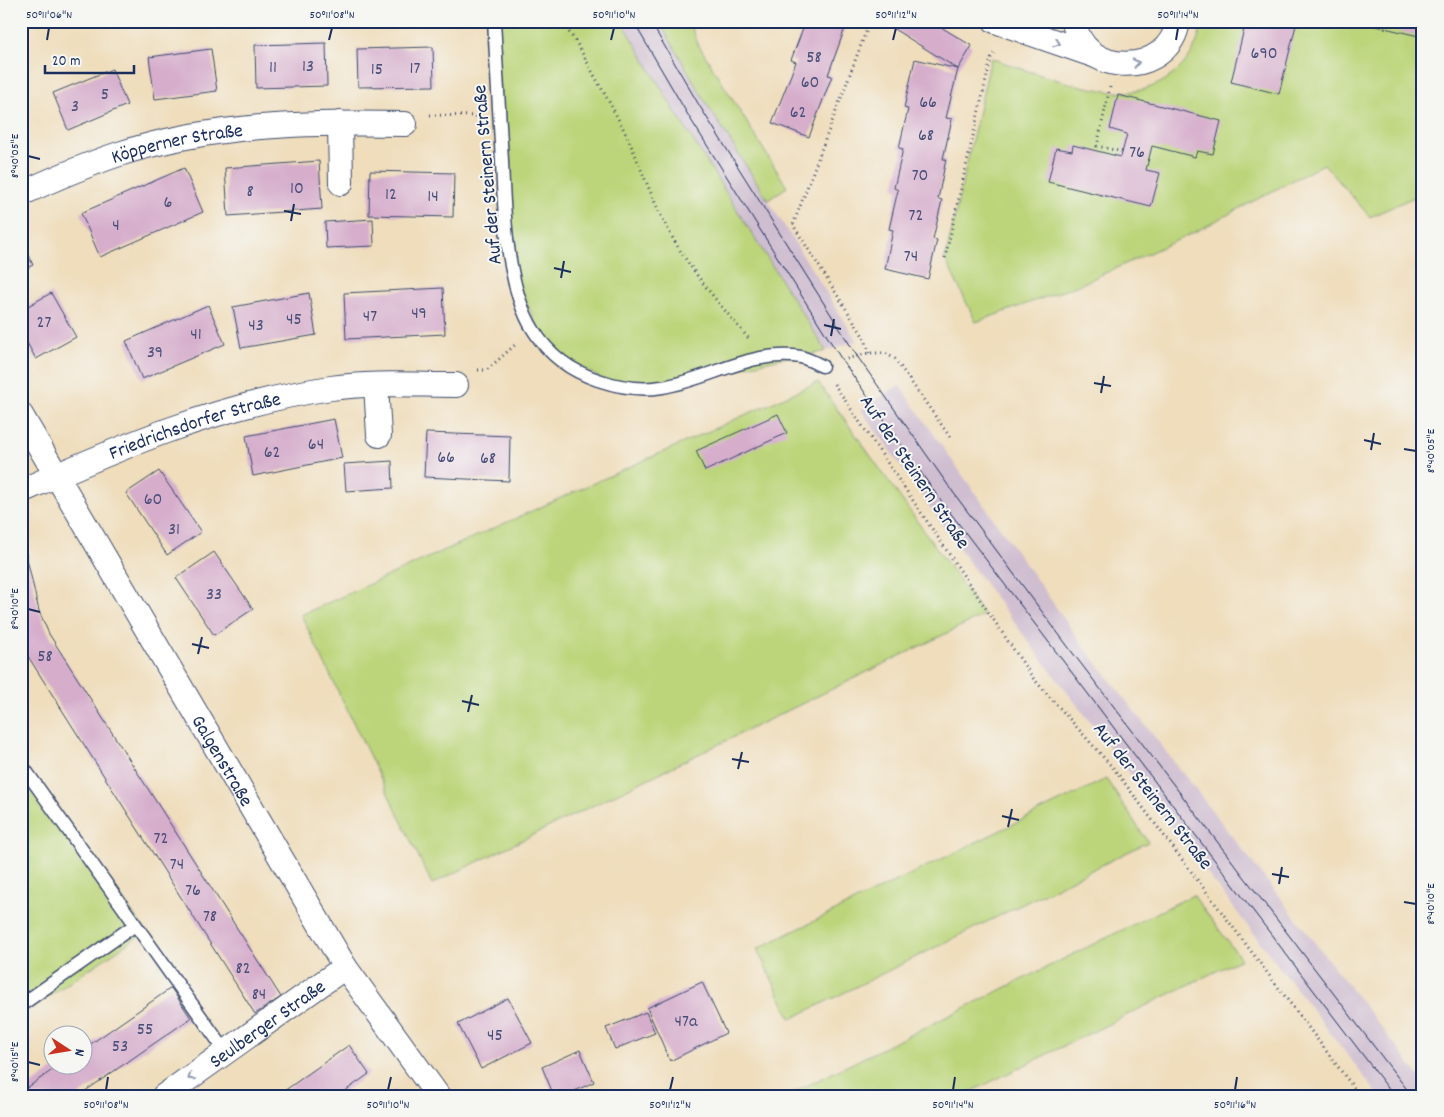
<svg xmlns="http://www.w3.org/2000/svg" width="1444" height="1117" viewBox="0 0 1444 1117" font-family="Dekko,sans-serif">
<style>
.industrial{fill:#cfbdd0}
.green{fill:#bcd57a;stroke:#6c826c}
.building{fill:#d6aecc}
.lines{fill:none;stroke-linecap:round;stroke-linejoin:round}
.service-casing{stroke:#3b496c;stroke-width:15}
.minor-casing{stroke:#3b496c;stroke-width:26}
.path{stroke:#3b496c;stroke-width:3;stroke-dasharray:1 4;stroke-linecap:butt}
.service{stroke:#fff;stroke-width:12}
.minor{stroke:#fff;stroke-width:24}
.tram{stroke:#1b2f5e;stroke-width:1}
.oneway{stroke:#8d97ae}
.ticks{fill:none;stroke:#1b2f5e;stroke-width:2}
.labels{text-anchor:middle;stroke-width:4;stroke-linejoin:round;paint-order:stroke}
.number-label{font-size:18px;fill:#4a4f7a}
.street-label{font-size:20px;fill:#1b2f5e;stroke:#f6f6f2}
.neatline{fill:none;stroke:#1b2f5e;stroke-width:2}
.ticks-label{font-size:12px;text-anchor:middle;fill:#1b2f5e}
</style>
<rect width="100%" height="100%" fill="#f6f6f2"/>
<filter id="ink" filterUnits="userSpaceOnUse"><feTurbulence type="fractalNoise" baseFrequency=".02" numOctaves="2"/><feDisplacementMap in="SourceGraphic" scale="10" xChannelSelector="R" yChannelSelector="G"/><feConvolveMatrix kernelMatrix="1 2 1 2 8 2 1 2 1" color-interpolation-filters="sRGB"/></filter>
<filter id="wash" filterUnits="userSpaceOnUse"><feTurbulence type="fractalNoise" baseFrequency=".0096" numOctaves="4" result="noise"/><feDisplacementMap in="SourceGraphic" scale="20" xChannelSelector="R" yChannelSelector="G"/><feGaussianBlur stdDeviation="1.12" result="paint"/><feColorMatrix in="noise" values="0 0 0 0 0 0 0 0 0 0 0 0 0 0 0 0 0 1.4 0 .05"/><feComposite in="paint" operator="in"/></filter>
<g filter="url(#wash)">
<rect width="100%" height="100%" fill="#efddbb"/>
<g class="industrial">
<polygon points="622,21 659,21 730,140 857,341 826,351 676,113"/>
<polygon points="899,385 1082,644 1423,1081 1423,1096 1379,1096 1050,670 971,565 861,410"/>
</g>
<g class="green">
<polygon points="494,21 622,21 676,113 826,351 802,357 785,357 686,381 615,386 547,349 512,270"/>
<polygon points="659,21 689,21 698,44 787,187 768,200 705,101"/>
<path d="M1202,21H1423V193L1370,217L1324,164L1195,232L1079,285L976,322L945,259L991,58C1024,70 1056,81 1091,88C1098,89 1106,91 1113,92C1158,96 1197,66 1202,21Z"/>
<polygon points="818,382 984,615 432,884 301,615"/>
<polygon points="21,762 146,931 21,1015"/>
<polygon points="1106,779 1148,842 791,1019 757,949"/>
<polygon points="1193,895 1241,959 962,1096 786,1096"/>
</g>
<g id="blocks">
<g class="building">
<polygon points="806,21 844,21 842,27 845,28 828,75 832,76 809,137 772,123 796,62 791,60"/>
<polygon points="881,21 931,21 972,46 958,69 946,118 952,119 943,159 946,159 938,199 942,200 933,239 937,240 928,279 885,269 893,230 889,229 898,190 894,188 903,149 899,148 908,109 904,108 915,59 958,69"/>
<polygon points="1246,21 1297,21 1279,94 1231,82"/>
<polygon points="1359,21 1423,21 1423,37 1359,22"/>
<polygon points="326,43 327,86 256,88 255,45"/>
<polygon points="433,47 434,86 358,87 357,49"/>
<polygon points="211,49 217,91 155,99 149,57"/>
<polygon points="112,69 127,105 68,130 53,93"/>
<polygon points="1118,95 1221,121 1213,154 1197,151 1195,157 1152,146 1146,170 1160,173 1151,207 1048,182 1056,148 1072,151 1073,145 1121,157 1127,134 1110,129"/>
<polygon points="319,161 322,209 228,216 225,168"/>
<polygon points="184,168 203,212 100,257 81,213"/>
<polygon points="370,171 454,173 453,217 369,215"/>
<polygon points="373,219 374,246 326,248 325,222"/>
<polygon points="21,240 33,265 21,271"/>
<polygon points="443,288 445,334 346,339 344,293"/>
<polygon points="51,293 76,337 36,359 21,332 21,310"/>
<polygon points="309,293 316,335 241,348 233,307"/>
<polygon points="208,305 225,344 142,379 126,341"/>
<polygon points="778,414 787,433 705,471 696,451"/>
<polygon points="334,419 342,458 253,476 246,436"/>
<polygon points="426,433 510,436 509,481 424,477"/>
<polygon points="392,461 393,488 346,491 344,464"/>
<polygon points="159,471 201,532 167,555 126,493"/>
<polygon points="22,537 39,611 49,634 281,997 255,1014 24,650 21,645"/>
<polygon points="214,552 253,609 214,635 176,578"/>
<polygon points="702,982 726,1033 670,1061 647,1008"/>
<polygon points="171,988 191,1018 78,1096 21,1096 21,1092 61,1064 82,1064 82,1050"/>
<polygon points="508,998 532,1043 481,1069 458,1024"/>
<polygon points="646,1012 655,1033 615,1049 606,1028"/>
<polygon points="349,1045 369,1074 338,1096 277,1096"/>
<polygon points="580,1050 594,1082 564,1096 554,1096 542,1067"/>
<polygon points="394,1090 398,1096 386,1096"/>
</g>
</g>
</g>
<g filter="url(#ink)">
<use href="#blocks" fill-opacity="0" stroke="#3b496c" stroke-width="1"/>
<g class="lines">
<defs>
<g id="service">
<path d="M494,21C497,68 499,115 502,161C504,211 506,288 534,331C549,355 571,371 598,380C619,387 640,391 662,387C709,380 751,349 801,357C808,359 816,363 822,366"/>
<polyline points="21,764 226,1052"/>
<polyline points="21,1005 135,925"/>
</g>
<g id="minor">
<polyline points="995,21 1096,56"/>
<path d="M1074,21C1081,78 1170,78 1178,21"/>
<polyline points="340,123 341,183"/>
<path id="s1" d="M21,194C53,179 86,165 119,154C211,124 310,122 405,124"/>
<polyline points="376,385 379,435"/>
<path id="s2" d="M21,415L345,967L438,1096"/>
<path id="s3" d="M21,491C123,446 220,404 331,388C372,382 414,385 456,385"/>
<path id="s4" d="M164,1096L345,967"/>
</g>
</defs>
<use href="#service" class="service-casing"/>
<use href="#minor" class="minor-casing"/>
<g class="path">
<path d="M559,21C575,36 584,57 594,75C608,100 622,124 633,150C645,178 655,206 670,233C691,272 721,306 750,340"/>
<polyline points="1110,87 1097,146 1123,152"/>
<polyline points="430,115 478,116"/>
<polyline points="945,258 991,58 996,50"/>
<polyline points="869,353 865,339 793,225 870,21"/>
<polyline points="842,360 869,353 885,353 895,359 950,437"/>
<polyline points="478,370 487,370 517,343"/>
<polyline points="834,384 1033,678 1114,769 1360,1096"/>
</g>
<use href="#service" class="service"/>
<use href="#minor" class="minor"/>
<g class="tram">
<polyline points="633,21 688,115 842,360 936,494 1394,1096"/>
<polyline points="650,21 699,105 857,356 950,488 1072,652 1412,1096"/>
</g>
</g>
<defs><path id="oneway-chevron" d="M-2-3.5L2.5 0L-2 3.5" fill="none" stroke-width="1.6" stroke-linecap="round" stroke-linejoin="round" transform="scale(1.25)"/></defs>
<g class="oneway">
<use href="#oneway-chevron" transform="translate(1057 43) rotate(19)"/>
<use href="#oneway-chevron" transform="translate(1136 63) rotate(-11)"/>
<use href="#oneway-chevron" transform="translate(191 1077) rotate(145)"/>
</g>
</g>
<path class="ticks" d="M47,40L49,28M329,40L332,28M611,40L614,28M893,40L896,28M1176,40L1178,28M28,156L40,159M284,211L301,214M291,221L294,204M554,268L571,272M561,278L564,261M824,325L841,329M831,336L834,319M1094,383L1111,386M1101,393L1104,376M1364,440L1381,444M1404,449L1416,451M1371,450L1374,433M28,609L40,612M192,644L209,648M198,654L202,637M462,701L479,705M468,712L472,695M732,759L749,762M738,769L742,752M1002,816L1019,820M1008,827L1012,809M1272,874L1289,877M1279,884L1282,867M1404,902L1416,904M28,1062L40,1065M106,1090L108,1077M388,1090L391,1077M670,1090L673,1077M953,1090L955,1077M1235,1090L1237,1077"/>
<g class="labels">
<g class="number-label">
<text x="1264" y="58">690</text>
<text x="814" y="62">58</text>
<text x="308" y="71">13</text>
<text x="273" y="72">11</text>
<text x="415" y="73">17</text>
<text x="377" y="74">15</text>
<text x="810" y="87">60</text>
<text x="105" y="99">5</text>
<text x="928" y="107">66</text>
<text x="75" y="111">3</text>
<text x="798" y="117">62</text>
<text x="926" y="140">68</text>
<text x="1137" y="157">76</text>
<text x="920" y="180">70</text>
<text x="297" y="193">10</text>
<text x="250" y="196">8</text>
<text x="391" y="199">12</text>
<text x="433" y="201">14</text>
<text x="168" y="207">6</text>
<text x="916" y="220">72</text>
<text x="116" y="230">4</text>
<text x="911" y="261">74</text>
<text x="419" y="318">49</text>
<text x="370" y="321">47</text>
<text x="294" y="324">45</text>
<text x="44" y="327">27</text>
<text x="256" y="330">43</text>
<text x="196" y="339">41</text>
<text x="155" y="357">39</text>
<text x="316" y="449">64</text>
<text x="272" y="457">62</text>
<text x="446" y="462">66</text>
<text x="488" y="463">68</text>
<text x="153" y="504">60</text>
<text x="174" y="534">31</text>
<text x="214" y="599">33</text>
<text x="45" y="661">58</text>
<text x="161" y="843">72</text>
<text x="177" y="869">74</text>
<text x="193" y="895">76</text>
<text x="210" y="921">78</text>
<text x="243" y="973">82</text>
<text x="259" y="999">84</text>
<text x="686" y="1026">47a</text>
<text x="145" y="1034">55</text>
<text x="495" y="1040">45</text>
<text x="120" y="1051">53</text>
</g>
<g class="street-label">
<text dy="7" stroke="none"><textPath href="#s1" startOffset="165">Köpperner Straße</textPath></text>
<text transform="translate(486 175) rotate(-95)" y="7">Auf der Steinern Straße</text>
<text dy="7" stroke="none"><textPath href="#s3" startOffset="186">Friedrichsdorfer Straße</textPath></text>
<text transform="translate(916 471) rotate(56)" y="7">Auf der Steinern Straße</text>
<text dy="7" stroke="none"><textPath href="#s2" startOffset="400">Galgenstraße</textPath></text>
<text transform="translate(1154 795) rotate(52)" y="7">Auf der Steinern Straße</text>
<text dy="7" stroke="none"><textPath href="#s4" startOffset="126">Seulberger Straße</textPath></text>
</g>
</g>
<rect width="1444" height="1117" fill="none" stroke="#f6f6f2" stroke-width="55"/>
<g transform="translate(68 1050) rotate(102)"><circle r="24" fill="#f6f6f2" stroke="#9ea6b7"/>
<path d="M0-4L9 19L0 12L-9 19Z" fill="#c8321e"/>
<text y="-8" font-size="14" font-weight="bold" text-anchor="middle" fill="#1b2f5e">N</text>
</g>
<path d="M45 65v8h89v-8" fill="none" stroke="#1b2f5e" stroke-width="2.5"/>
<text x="52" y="65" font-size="15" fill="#1b2f5e" stroke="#f6f6f2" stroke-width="4" paint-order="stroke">20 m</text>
<rect x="28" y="28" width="1388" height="1062" class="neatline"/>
<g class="ticks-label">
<text x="49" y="18">50°11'06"N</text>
<text x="332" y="18">50°11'08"N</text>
<text x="614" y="18">50°11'10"N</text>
<text x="896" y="18">50°11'12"N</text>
<text x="1178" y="18">50°11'14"N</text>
<text transform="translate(14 156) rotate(-90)" y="4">8°40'05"E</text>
<text transform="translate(1430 451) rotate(-90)" y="4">8°40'05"E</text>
<text transform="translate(14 609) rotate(-90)" y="4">8°40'10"E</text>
<text transform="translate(1430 904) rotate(-90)" y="4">8°40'10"E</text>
<text transform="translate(14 1062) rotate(-90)" y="4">8°40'15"E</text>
<text x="106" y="1108">50°11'08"N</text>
<text x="388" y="1108">50°11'10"N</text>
<text x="670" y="1108">50°11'12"N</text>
<text x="953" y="1108">50°11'14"N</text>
<text x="1235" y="1108">50°11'16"N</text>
</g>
</svg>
